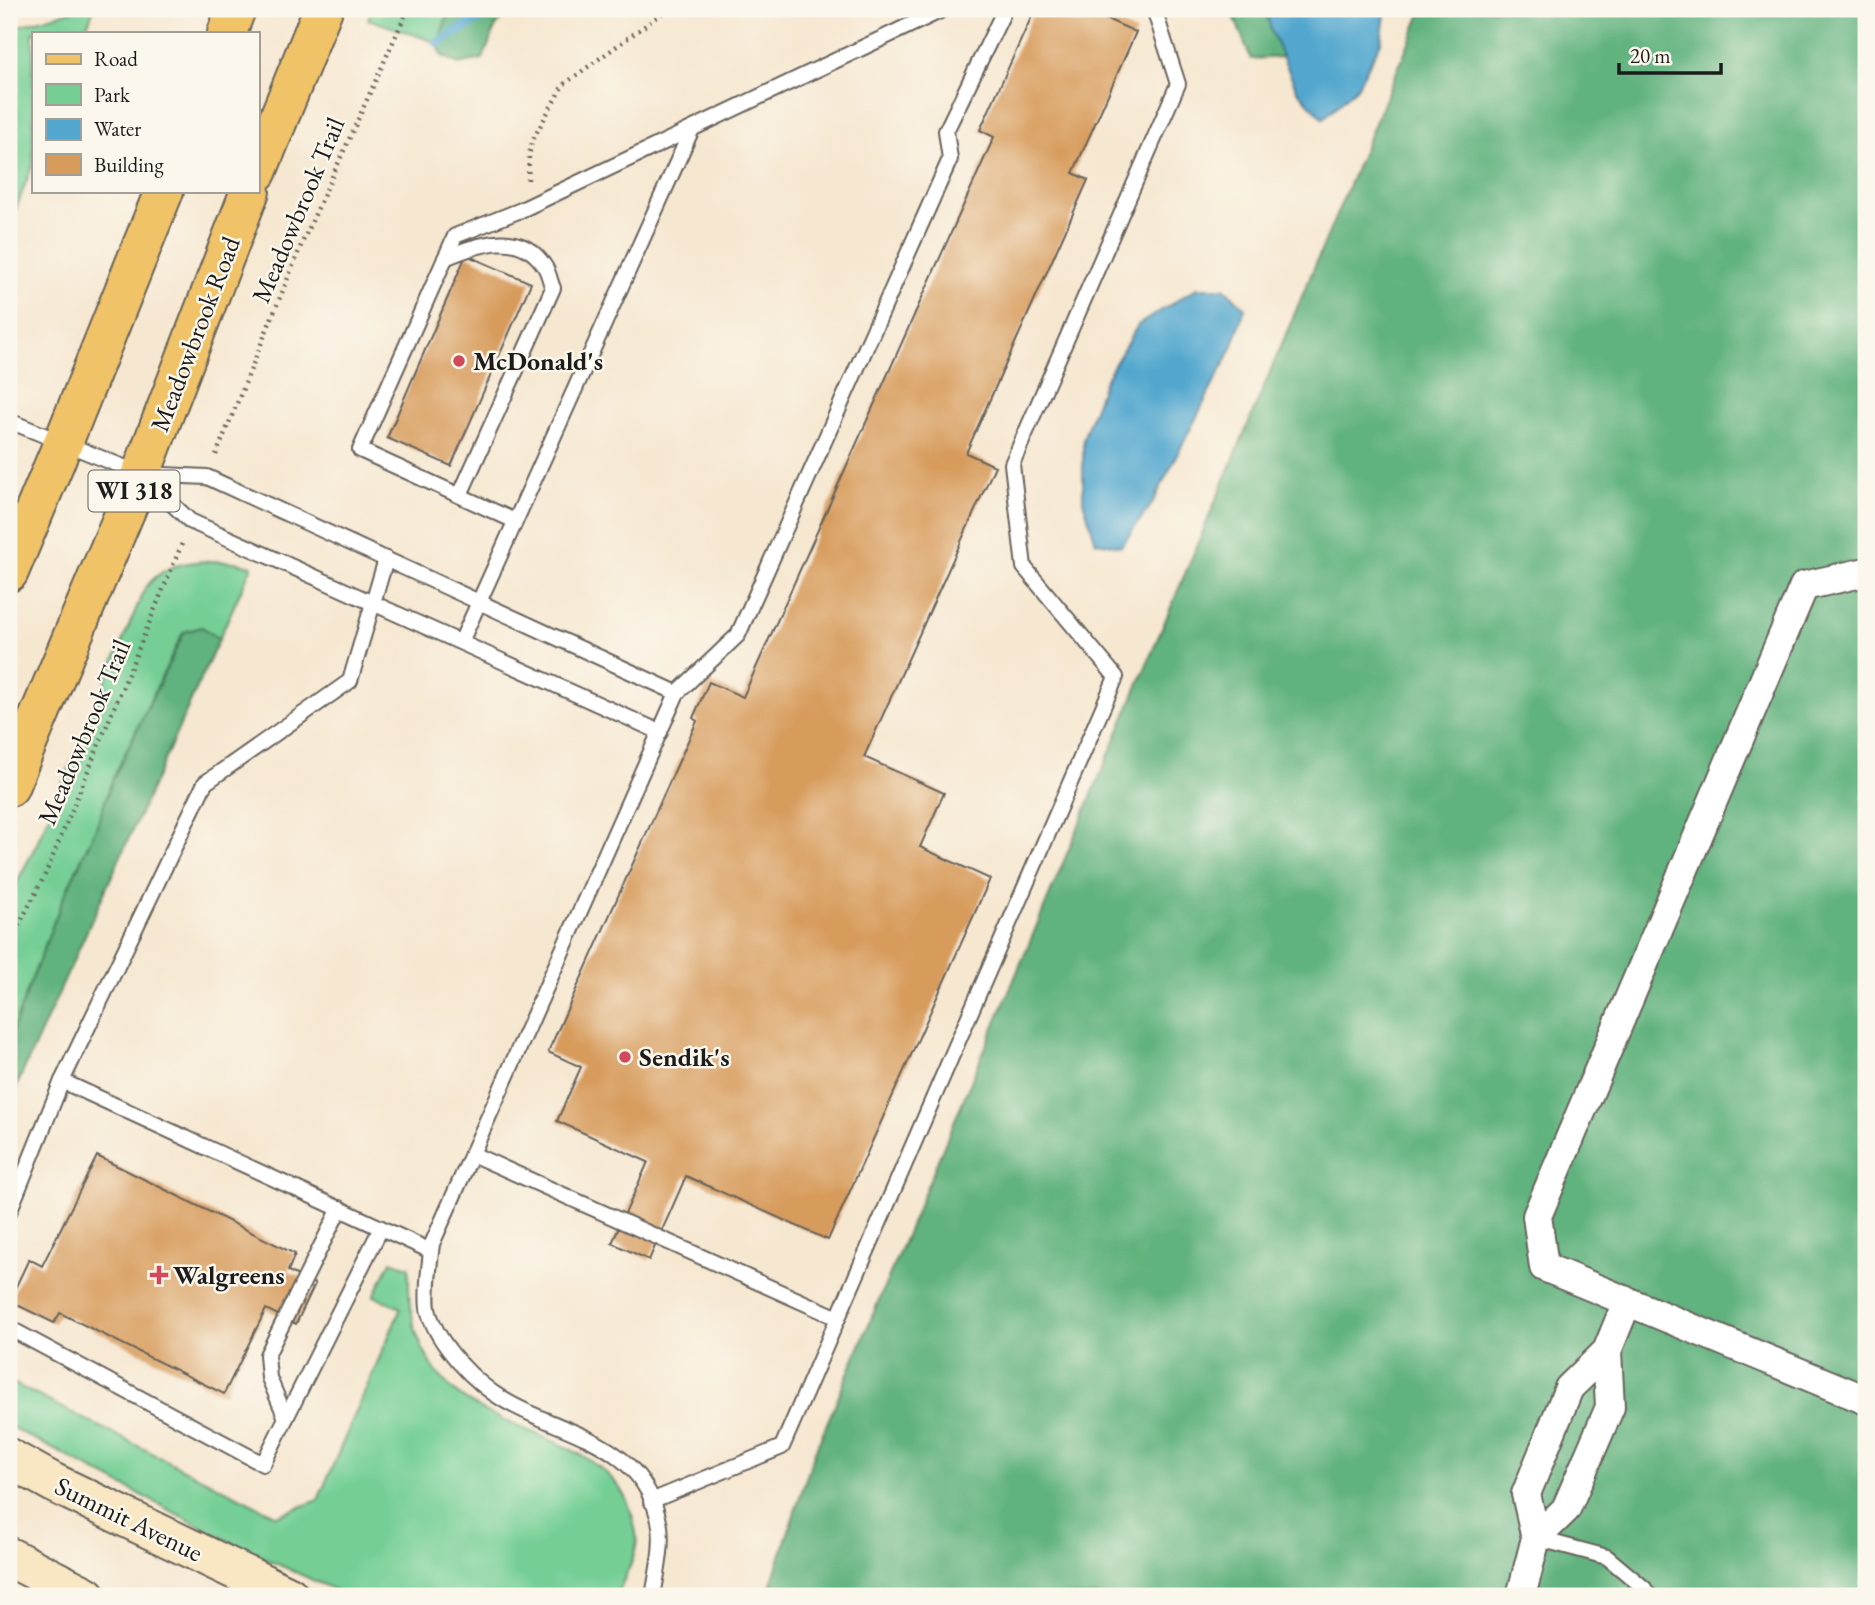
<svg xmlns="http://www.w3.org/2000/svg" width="1875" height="1605" viewBox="0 0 1875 1605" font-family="'EB Garamond',serif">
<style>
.green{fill:#75cf95;stroke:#487658;stroke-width:2}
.forest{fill:#60b27e;stroke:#3e674d;stroke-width:2}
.water{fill:#53a7cf;stroke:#386276;stroke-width:2}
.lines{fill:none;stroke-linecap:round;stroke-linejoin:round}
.stream{stroke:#53a7cf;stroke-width:10}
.building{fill:#d79b5c}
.lane-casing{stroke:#68635b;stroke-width:18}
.street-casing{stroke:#68635b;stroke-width:32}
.secondary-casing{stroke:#68635b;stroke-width:42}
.primary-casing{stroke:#68635b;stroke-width:42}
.path{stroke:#68635b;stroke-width:4.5;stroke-dasharray:2 5;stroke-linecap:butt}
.lane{stroke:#fff;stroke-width:14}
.street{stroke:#fff;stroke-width:28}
.secondary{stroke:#f9e7c3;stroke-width:38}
.primary{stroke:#f1c369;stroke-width:38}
.poi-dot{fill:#d1495b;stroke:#fbf7ec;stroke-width:2.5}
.labels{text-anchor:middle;stroke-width:5;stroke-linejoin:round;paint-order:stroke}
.shield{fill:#fbf7ec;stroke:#5f5e5a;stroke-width:2}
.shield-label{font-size:24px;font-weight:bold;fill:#1c1c1c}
.street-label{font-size:26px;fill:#1c1c1c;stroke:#fbf7ec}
.poi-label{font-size:26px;font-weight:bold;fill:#1c1c1c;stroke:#fbf7ec;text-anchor:start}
</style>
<rect width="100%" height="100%" fill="#fbf7ec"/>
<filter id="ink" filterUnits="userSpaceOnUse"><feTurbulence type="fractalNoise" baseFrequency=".0143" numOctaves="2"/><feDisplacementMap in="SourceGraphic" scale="14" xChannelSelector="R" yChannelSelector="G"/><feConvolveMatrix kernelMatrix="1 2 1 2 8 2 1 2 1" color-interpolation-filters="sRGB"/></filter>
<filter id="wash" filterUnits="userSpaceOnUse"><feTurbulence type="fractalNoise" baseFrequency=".00686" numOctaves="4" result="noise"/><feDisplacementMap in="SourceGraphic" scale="28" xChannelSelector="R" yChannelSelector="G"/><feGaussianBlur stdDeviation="1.57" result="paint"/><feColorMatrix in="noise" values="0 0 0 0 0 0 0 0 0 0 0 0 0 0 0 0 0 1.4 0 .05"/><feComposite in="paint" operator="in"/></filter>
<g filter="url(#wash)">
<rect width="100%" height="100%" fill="#f6e7d0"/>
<g class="green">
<polygon points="78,9 94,9 84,33 33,33 33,164 9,227 9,29"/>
<polygon points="372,9 450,9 438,43 368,19"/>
<path d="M206,561L235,562L252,566L219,639L202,627L183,632L112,781L96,828L62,901L9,1039V898L37,843L145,588C163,566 179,563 206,561Z"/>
<path d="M391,1261L409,1267C407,1309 415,1350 445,1382C494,1437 618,1437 633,1520C634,1526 637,1534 637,1541C635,1560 624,1579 616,1596H348L240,1547L9,1426V1381L277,1516L318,1500L401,1308L374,1296Z"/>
</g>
<g class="forest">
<polygon points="450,9 508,9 495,28 483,59 458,64 441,55 438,43"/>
<polygon points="1231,9 1266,9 1271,31 1283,57 1251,59"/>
<polygon points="1423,9 1866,9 1866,1596 767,1596 814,1454"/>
<polygon points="202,627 219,639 9,1103 9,1039 62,901 96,828 112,781 184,632"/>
</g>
<g class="water">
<polygon points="1266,9 1386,9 1381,42 1357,87 1323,119 1297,90 1271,31"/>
<polygon points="1197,288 1224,288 1245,308 1232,348 1152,504 1121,546 1096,542 1083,501 1083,439 1105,380 1138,325"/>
</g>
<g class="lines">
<polyline class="stream" points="438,43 495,9"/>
</g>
<g id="blocks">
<g class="building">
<polygon points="1035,9 1084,9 1136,32 1073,173 1088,180 966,453 995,466 864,757 944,793 920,847 990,879 828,1240 686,1176 649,1260 612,1243 648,1162 557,1121 581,1067 548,1052 697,721 693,718 709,682 743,697 994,137 980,130"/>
<polygon points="466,255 531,283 451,466 387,438"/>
<polygon points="97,1156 295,1254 288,1271 315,1284 296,1324 266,1309 224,1394 60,1313 54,1323 9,1301 29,1259 42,1266"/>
</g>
</g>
</g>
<g filter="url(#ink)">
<use href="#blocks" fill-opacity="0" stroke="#68635b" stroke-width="2"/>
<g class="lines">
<defs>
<g id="lane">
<path d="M445,258C479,244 521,228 545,267C549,273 550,282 553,288L460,495"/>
<polyline points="9,421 141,474 207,477 677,693"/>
<polyline points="142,475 190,521 660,732"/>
<polyline points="515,521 360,450 455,236 521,210 944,9"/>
<polyline points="386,559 350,681 205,783 62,1081 431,1251"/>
<polyline points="461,642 692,129"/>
<polyline points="472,1154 838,1318"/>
<polyline points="9,1212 62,1081"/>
<polyline points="9,1328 263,1464 381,1228"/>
<polyline points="286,1418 269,1378 267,1355 340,1208"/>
<polyline points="651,1501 782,1447 1116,677 1024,567 1012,464 1178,84 1154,9"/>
<polyline points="1536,1538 1607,1557 1644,1588 1649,1596"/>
<path d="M653,1596C657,1573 665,1540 658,1517C638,1439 562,1435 504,1400C475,1383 439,1346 429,1313C425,1301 430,1259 432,1244L677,693L738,635L942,177L950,159L946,131L1005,9"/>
</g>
<g id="street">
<polyline points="1866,572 1804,586 1537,1216 1544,1267 1866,1400"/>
<polyline points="1536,1538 1566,1509 1610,1407 1607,1351"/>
<polyline points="1521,1596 1536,1538 1526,1494 1569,1388 1607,1351 1627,1302"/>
</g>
<g id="secondary">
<polyline points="9,1458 54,1483 289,1596"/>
<polyline points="9,1557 86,1596"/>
</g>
<g id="primary">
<polyline points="227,33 236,9"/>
<polyline points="257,172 323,9"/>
<polyline points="9,572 63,443 164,191"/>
<polyline points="9,787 141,474 250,191"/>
</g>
</defs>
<use href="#lane" class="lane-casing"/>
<use href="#street" class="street-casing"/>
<use href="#secondary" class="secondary-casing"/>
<use href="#primary" class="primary-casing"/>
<g class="path">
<polyline points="528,180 529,155 533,139 563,85 668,9"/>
<polyline points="216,455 303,241 408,9"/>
<polyline points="9,944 45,875 183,541"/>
</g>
<use href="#lane" class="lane"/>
<use href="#street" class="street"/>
<use href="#secondary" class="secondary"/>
<use href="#primary" class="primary"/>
</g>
</g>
<g class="poi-dot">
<circle cx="459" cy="361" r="7"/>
<circle cx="625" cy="1057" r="7"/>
<path d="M155.5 1264.5h7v7h7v7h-7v7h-7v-7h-7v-7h7z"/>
</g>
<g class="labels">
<rect class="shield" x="88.5" y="470.5" width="91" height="41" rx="5"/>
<g class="shield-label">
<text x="134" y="499">WI 318</text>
</g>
<g class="street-label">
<text transform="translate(298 210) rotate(-67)" y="9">Meadowbrook Trail</text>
<text transform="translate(195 334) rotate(-69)" y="9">Meadowbrook Road</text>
<text transform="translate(84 732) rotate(-67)" y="9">Meadowbrook Trail</text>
<text transform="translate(129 1519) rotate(26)" y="9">Summit Avenue</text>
</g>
<g class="poi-label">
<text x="473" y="370">McDonald's</text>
<text x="639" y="1066">Sendik's</text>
<text x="173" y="1284">Walgreens</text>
</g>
</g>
<rect width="1875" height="1605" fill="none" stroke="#fbf7ec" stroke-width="35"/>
<rect x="32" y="32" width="228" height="161" fill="#fbf7ec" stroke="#a29f99" stroke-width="2"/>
<rect x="46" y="54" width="35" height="10" fill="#f1c369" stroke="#a29f99" stroke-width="2"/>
<text x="94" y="66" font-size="21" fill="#1c1c1c">Road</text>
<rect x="46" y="84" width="35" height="21" fill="#75cf95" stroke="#a29f99" stroke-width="2"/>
<text x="94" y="102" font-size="21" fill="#1c1c1c">Park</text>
<rect x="46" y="119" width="35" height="21" fill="#53a7cf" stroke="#a29f99" stroke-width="2"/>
<text x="94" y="136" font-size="21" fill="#1c1c1c">Water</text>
<rect x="46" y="154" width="35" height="21" fill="#d79b5c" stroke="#a29f99" stroke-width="2"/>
<text x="94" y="172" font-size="21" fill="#1c1c1c">Building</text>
<path d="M1619 63v10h102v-10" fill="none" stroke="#1c1c1c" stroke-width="3.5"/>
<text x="1630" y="63" font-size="21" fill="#1c1c1c" stroke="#fbf7ec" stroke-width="5" paint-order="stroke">20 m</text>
</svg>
